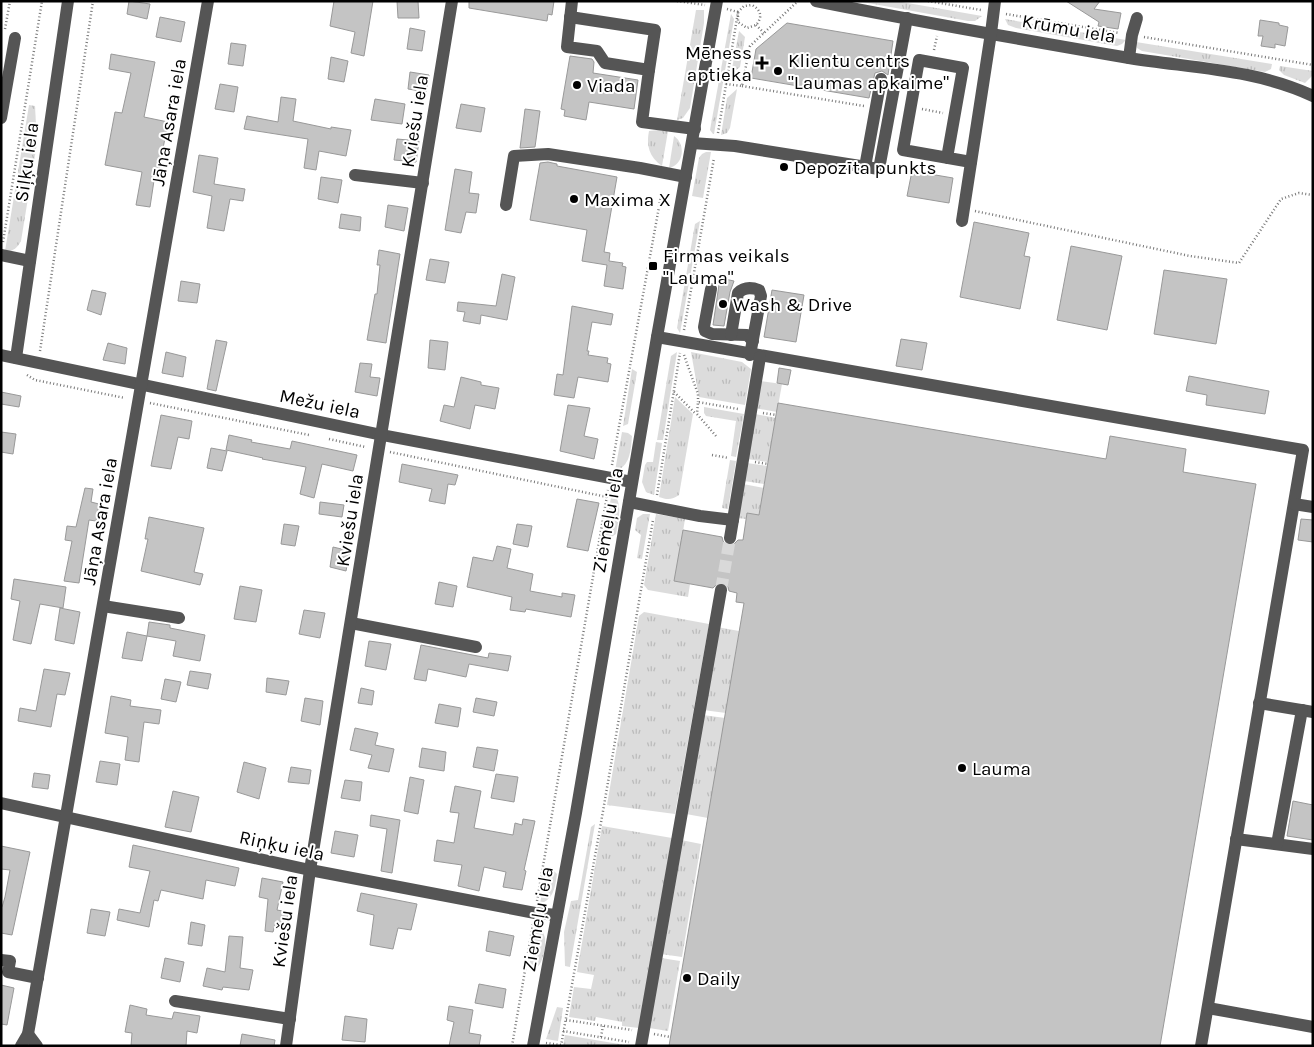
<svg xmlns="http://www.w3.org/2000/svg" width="1314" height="1047" viewBox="0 0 1314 1047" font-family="Karla,sans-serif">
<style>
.grass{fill:url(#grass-tufts)}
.building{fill:#c4c4c4;stroke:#999}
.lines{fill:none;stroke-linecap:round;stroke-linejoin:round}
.minor-tunnel{stroke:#d9d9d9;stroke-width:12;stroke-dasharray:12 6;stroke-linecap:butt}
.path{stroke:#777;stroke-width:2.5;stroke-dasharray:1 2.5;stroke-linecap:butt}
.minor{stroke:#555;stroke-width:12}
.poi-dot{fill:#000;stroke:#fff;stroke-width:2}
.labels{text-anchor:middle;stroke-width:4;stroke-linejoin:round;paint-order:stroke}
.street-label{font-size:19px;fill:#000;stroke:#fff}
.poi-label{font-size:19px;fill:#000;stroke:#fff;text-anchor:start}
</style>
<defs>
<pattern id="grass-tufts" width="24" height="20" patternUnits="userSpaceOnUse" patternTransform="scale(1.25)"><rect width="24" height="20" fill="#dcdcdc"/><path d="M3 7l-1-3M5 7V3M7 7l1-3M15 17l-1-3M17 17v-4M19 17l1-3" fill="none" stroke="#bbb"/></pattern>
</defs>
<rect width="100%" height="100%" fill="#fff"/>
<g class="grass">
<polygon points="857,1 896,1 982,16 975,21 968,21"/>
<polygon points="696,10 704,10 704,23 690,108 683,118 677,120"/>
<polygon points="731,14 734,19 714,134 713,134 710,130"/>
<polygon points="1005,19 1126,40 1122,44 1117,46 1016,28 1008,25"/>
<polygon points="739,31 745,37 740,67 731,74"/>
<polygon points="1136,42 1272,64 1271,69 1265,72 1142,51 1137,48"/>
<polygon points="1280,66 1313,71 1313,75 1305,83 1284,75 1279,70"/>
<polygon points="737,89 730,128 727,133 721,135 727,98"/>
<path d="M29,105L35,106L37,143L21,241C17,248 13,252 5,251Z"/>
<path d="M659,130L668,131L662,166C649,157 646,145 649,131Z"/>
<path d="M674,136C686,144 684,165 669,168Z"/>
<polygon points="706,152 711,152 703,198 692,196 699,158 702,154"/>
<polygon points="700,221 680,333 677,328 695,224"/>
<polygon points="677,352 663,440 657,440 671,356"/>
<polygon points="691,352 742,362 751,369 745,405 699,397"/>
<polygon points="632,369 637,372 628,424 623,426"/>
<polygon points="761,381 782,384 777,412 755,408"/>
<path d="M675,397L693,414L679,495C672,500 667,500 659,497Z"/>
<polygon points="704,407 744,414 736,457 731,456 736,421 706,416 704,413"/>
<polygon points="755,414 776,418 768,462 747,459"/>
<path d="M622,432L628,433L632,436C631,450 630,467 615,471Z"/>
<polygon points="656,442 662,443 654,495 646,492 642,482 645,465 647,462 653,462"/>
<polygon points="730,460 736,461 728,509 722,508"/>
<polygon points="747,463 768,466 764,484 744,481"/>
<polygon points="743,484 764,488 759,515 747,513 746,519 738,518"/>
<path d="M612,492C624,503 618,520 616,534L610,538L604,536Z"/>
<polygon points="643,514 650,514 642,559 637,558 641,535 635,530 637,518"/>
<polygon points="656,514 685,519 675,581 690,584 688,597 648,590 644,585"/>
<polygon points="644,612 709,624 675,814 607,805 639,616"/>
<polygon points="717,627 739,631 726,713 703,710"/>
<polygon points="703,715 725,718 708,818 686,814"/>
<polygon points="595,824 592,841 570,967 565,966 564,932 571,901 578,900 591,827"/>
<polygon points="602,826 672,838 639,1028 622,1026 622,1022 596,1017 595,1021 569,1017 574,987 591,989 594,975 577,972"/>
<polygon points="681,840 701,844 682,957 661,954"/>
<path d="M546,868L552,869L557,874C555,887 554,899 540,904Z"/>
<path d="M536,925C540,928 544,933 545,938C546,946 543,964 536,968L529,967Z"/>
<polygon points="661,958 680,961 668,1031 649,1028"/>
<polygon points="557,1007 563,1008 558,1041 546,1039"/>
<polygon points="565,1035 631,1046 563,1046"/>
</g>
<g class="building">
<polygon points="129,1 150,4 147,19 127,14"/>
<polygon points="334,1 373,1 364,56 351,53 355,32 330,26"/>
<polygon points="397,1 418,1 419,18 398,18"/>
<polygon points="469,1 554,1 552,15 548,14 547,21 469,8"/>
<polygon points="1066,1 1100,1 1094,9 1121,13 1118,29 1098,26 1099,22"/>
<polygon points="160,17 185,22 181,42 156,37"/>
<polygon points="1260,20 1279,23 1279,25 1288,27 1285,46 1275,44 1275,48 1261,46 1263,36 1258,36"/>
<polygon points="787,23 893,41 888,75 882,71 875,73 869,98 751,78 756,49"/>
<polygon points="410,28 425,31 422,51 407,49"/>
<polygon points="231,43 246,45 243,66 228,64"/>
<polygon points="111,54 155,62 144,117 168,122 158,175 155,174 150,207 136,205 142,172 105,165 115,112 122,113 131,73 109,69"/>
<polygon points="570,56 592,59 594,62 593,73 638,80 634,109 589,102 586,120 564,116 565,110 561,109"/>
<polygon points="331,57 348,61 344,82 328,79"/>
<polygon points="410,72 429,75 426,92 408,89"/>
<polygon points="220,84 238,87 234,112 215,109"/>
<polygon points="281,97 296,99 293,121 331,129 331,127 351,130 346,156 319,151 316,170 304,168 308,139 244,129 247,116 278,122"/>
<polygon points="375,99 405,104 402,124 371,120"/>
<polygon points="461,104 485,108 481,132 456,128"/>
<polygon points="525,109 540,111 535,147 520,148"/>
<polygon points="397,139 419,141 416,162 394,160"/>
<polygon points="199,155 218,158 214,184 245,189 243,201 230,199 224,231 207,228 212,196 193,192"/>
<polygon points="548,162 557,164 557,166 617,177 604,252 610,253 609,261 623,263 622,266 626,267 623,289 604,286 607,265 582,261 587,230 530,220 540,163"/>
<polygon points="455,169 472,172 469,193 479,194 476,213 466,212 461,233 445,230"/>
<polygon points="912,171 953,178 949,203 907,196"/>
<polygon points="321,177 342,180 338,203 318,199"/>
<polygon points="388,205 408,208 404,231 385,227"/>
<polygon points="341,214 361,217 360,231 339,228"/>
<polygon points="974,222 1029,233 1024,256 1030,257 1020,309 960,297"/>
<polygon points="1071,246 1122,256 1107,330 1057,320"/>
<polygon points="379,250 400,254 386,343 367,340 375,294 377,294 380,265 377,265"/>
<polygon points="430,259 449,262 445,283 426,280"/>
<polygon points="1164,270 1227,279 1216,344 1154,334"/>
<polygon points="502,274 515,277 507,320 481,315 480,324 463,321 465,312 457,311 458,302 496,306"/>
<polygon points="720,278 734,281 730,292 724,326 713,325"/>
<polygon points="181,281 200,284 197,303 178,301"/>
<polygon points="92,290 106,293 101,315 87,310"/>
<polygon points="772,290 804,295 796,342 764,337"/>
<polygon points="572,306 613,314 611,325 592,322 587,351 589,351 588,355 608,358 607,363 611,364 608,382 578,377 574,398 554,395 557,374 563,375"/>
<polygon points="901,339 927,343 922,370 896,366"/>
<polygon points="216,340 227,342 216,391 207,389"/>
<polygon points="430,340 448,342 445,370 428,368"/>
<polygon points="108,343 127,348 125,364 103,360"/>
<polygon points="166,352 186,357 183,377 162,373"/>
<polygon points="360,363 372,364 370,377 380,378 377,396 355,392"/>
<polygon points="779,368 791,370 788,385 777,383"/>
<polygon points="1189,376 1269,391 1265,414 1206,405 1207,395 1186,391"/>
<polygon points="461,377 481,382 481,385 499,388 495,409 475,405 470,429 440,421 444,405 454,407"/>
<polygon points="1,392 21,396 19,407 1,404"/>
<polygon points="778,403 1106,459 1110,436 1186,449 1183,472 1256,484 1160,1046 669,1046 744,603 736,602 737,593 729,591 728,587 723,582 718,583 713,588 674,581 683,530 722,537 723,541 728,546 733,545 738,540 743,540 747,513 759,515"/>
<polygon points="568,405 590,408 584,436 598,439 594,459 560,451"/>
<polygon points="161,415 192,421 189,439 178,437 171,469 151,466"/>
<polygon points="1,432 16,434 13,454 1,452"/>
<polygon points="229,435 252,440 251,442 290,449 292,441 357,455 353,471 322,464 314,498 300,494 306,467 262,459 263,458 226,450"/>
<polygon points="211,448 227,451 222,471 207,468"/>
<polygon points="402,464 458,475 455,485 448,484 445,504 429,501 432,489 399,482"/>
<polygon points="85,488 93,489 91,502 99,504 96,521 89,520 79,583 64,581 72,541 65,540 67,526 76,527"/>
<polygon points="577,499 599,503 588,551 567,547"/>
<polygon points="320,502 344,505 342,517 319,514"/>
<polygon points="149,517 204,528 194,572 203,574 200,585 141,571 148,539 145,539"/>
<polygon points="1301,519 1313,520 1313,542 1298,540"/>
<polygon points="284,524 299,526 295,546 281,544"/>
<polygon points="517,524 532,526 528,547 513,544"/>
<polygon points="497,546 511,549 507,568 533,574 530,591 562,597 562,593 575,595 571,617 526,609 525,612 510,610 512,597 467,587 473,557 493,561"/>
<polygon points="333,547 350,551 346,571 330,567"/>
<polygon points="14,579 66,587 63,608 40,604 31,644 13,640 20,601 11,599"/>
<polygon points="439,582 457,586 453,607 435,604"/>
<polygon points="240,586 262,590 256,622 234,619"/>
<polygon points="60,608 80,612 74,644 55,640"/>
<polygon points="304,610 325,613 320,638 299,634"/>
<polygon points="149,622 170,625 170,628 205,635 200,661 173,656 176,641 147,636"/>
<polygon points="127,632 147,636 142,661 122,658"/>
<polygon points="369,641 391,644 386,670 365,666"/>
<polygon points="421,645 488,658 489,653 511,656 508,671 469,664 466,677 428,669 426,681 414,679"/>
<polygon points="44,669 70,673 65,695 57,694 51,727 18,721 20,708 36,711"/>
<polygon points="190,671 211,674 208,689 187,685"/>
<polygon points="267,678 289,681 286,695 266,692"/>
<polygon points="165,679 181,682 176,702 161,699"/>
<polygon points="361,688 374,691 372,705 358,703"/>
<polygon points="111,696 131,700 130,706 161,710 159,724 144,722 139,762 125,760 128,737 105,733"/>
<polygon points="305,698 323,701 320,725 301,721"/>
<polygon points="476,698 497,702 494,716 473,712"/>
<polygon points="439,704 461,708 458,727 435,723"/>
<polygon points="355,728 378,733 375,745 394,749 389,772 368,768 372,755 350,750"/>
<polygon points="477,747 498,750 494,771 473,767"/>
<polygon points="422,748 446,752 444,771 419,767"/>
<polygon points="100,761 120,764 117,785 96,782"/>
<polygon points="244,762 266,768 259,799 237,792"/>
<polygon points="291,767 311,770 309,784 288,782"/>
<polygon points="34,773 50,775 48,789 32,787"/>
<polygon points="496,774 518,777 514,802 491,798"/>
<polygon points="410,777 424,780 418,814 404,811"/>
<polygon points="345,780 362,782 360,801 341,798"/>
<polygon points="455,786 481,791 474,828 513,835 515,823 522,825 523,819 535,821 524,870 526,871 522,890 503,887 506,872 484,867 479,891 458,886 462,865 434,861 437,840 454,843 459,813 450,812"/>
<polygon points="173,791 199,797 191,832 165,827"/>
<polygon points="1293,801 1313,805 1313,840 1287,836"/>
<polygon points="371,815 400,820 392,873 381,871 387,829 370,826"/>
<polygon points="335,831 358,835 354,857 331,853"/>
<polygon points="133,845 239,868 235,886 206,880 203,899 161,890 158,901 154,900 149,927 117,920 119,909 140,913 150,871 129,867"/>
<polygon points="1,846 30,852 12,935 1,933 1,906 2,907 5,897 10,870 1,869"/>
<polygon points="262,878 283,882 277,910 288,912 286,926 275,925 273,932 265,931 268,899 259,897"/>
<polygon points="361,893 417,904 411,930 398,928 393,949 370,945 374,915 357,911"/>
<polygon points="91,909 110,912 105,936 87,933"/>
<polygon points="191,922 205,925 202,946 188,944"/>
<polygon points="489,931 514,936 510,956 486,951"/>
<polygon points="229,936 243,937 240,968 253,970 249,990 223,987 222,990 203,986 207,968 225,972"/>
<polygon points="165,958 184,962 180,982 161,978"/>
<polygon points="479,984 506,989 503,1008 475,1003"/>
<polygon points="1,985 14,988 7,1025 1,1024"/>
<polygon points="130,1005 147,1009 146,1015 172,1019 174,1012 200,1016 197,1033 187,1031 186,1046 131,1046 132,1033 125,1032"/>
<polygon points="449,1006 473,1010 469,1033 481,1035 479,1046 449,1046 454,1022 447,1020"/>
<polygon points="345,1016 367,1019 365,1042 342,1040"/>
<polygon points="242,1034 275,1040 274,1046 240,1046"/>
</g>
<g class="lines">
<polyline class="minor-tunnel" points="721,590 730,538"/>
<g class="path">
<polyline points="677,1 705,5"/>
<polyline points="928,1 981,10"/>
<polyline points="727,9 738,12"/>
<polyline points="1006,14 1119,33"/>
<polyline points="756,25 764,33"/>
<polyline points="5,29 10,1"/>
<polyline points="1144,37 1313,65"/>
<polyline points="934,50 937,36"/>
<polyline points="726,84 742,86 750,46 798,1"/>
<polyline points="742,86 864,106"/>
<polyline points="922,109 943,113"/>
<path d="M718,133L738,12L744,6L752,5C761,10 763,17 756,25L747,28L738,22V12"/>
<polyline points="975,211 1190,256 1239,263 1281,199 1299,193 1313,195"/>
<polyline points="3,242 42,1"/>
<polyline points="684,330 714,158"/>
<polyline points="40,351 93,1"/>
<polyline points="684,355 698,394 698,402"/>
<polyline points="27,375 35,380 125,398"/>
<polyline points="674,392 696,414"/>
<polyline points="150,403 309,435"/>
<polyline points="763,413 776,415"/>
<polyline points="716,436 697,414 698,402 738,409"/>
<polyline points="329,439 365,447"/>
<polyline points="390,452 607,497"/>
<polyline points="712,455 729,458"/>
<polyline points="755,462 768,464"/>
<polyline points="612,465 661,196"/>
<polyline points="657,495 680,353"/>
<polyline points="537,901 608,490"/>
<polyline points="566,1020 632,1030"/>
<polyline points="563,1031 629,1042"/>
<polyline points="654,1034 670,1037"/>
<polyline points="601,1037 603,1026"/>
<polyline points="546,1043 561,1045"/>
<polyline points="512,1046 533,924"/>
<polyline points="561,1046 602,817 653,520"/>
</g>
<g class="minor">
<polyline points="572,1 567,47 597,51 605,63 649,70 642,122 695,129"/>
<path d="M816,1C920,22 1024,40 1129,58C1190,68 1256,69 1313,96"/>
<polyline points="570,17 655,30 649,70"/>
<polyline points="1129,58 1132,35 1137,18"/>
<polyline points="1,118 15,38"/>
<polyline points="692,143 735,146 879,169 907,18"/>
<polyline points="947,158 963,68 919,60 903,150 971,162"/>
<polyline points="865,167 881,79"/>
<polyline points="355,175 423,183"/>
<polyline points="506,205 514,156 548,154 640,168 686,177"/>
<polyline points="962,221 991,33 995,1"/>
<polyline points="1,255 30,261"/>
<polyline points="711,289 704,327 705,331 712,334 747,335 753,341"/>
<path d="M731,335L738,293C744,287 751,287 759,290L761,296L750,355"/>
<polyline points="657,337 1303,450 1201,1046"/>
<polyline points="1,355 382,435 632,482"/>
<polyline points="16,358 68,1"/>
<polyline points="629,502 700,516 733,520"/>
<polyline points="1294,504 1313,507"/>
<polyline points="730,538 760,357"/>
<polyline points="103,606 179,618"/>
<polyline points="351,623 476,647"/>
<polyline points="1259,703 1313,712"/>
<polyline points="1,803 310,870 535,913 557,915"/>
<polyline points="1236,839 1313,849"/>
<polyline points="1277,844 1302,710"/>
<polyline points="1,960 10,961 8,972 38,978"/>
<polyline points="175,1001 290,1019"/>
<polyline points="1208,1008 1313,1027"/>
<polyline points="28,1034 37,1046"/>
<polyline points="21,1046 28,1034 208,1"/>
<polyline points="286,1046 310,870 452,1"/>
<polyline points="533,1046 576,813 657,337 717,1"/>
<polyline points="641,1046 721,590"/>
</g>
</g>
<g class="poi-dot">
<path d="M759.5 55.5h5v5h5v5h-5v5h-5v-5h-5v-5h5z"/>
<circle cx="778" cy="71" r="5"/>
<circle cx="577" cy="85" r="5"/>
<circle cx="784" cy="167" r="5"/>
<circle cx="574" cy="199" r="5"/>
<rect x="648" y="261" width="10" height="10" rx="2.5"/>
<circle cx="723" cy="304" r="5"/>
<circle cx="962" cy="768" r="5"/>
<circle cx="687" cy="978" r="5"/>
</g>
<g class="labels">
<g class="street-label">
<text transform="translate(1069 28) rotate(10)" y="7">Krūmu iela</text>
<text transform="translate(414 121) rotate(-81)" y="7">Kviešu iela</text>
<text transform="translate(168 122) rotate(-80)" y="7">Jāņa Asara iela</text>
<text transform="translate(26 162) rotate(-82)" y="7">Siļķu iela</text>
<text transform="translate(320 403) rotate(12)" y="7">Mežu iela</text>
<text transform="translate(349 520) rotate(-81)" y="7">Kviešu iela</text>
<text transform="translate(607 520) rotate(-80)" y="7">Ziemeļu iela</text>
<text transform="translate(99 521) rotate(-80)" y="7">Jāņa Asara iela</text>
<text transform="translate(282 845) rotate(12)" y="7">Riņķu iela</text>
<text transform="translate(537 919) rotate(-80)" y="7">Ziemeļu iela</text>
<text transform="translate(284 921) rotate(-82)" y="7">Kviešu iela</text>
</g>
<g class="poi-label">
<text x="752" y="59" text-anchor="end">Mēness<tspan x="752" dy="22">aptieka</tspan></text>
<text x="788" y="67">Klientu centrs<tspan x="788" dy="22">"Laumas apkaime"</tspan></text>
<text x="587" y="92">Viada</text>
<text x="794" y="174">Depozīta punkts</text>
<text x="584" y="206">Maxima X</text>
<text x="663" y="262">Firmas veikals<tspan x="663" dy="22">"Lauma"</tspan></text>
<text x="733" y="311">Wash &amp; Drive</text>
<text x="972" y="775">Lauma</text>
<text x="697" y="985">Daily</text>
</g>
</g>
<rect width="1314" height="1047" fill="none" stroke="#000000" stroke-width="5"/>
</svg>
